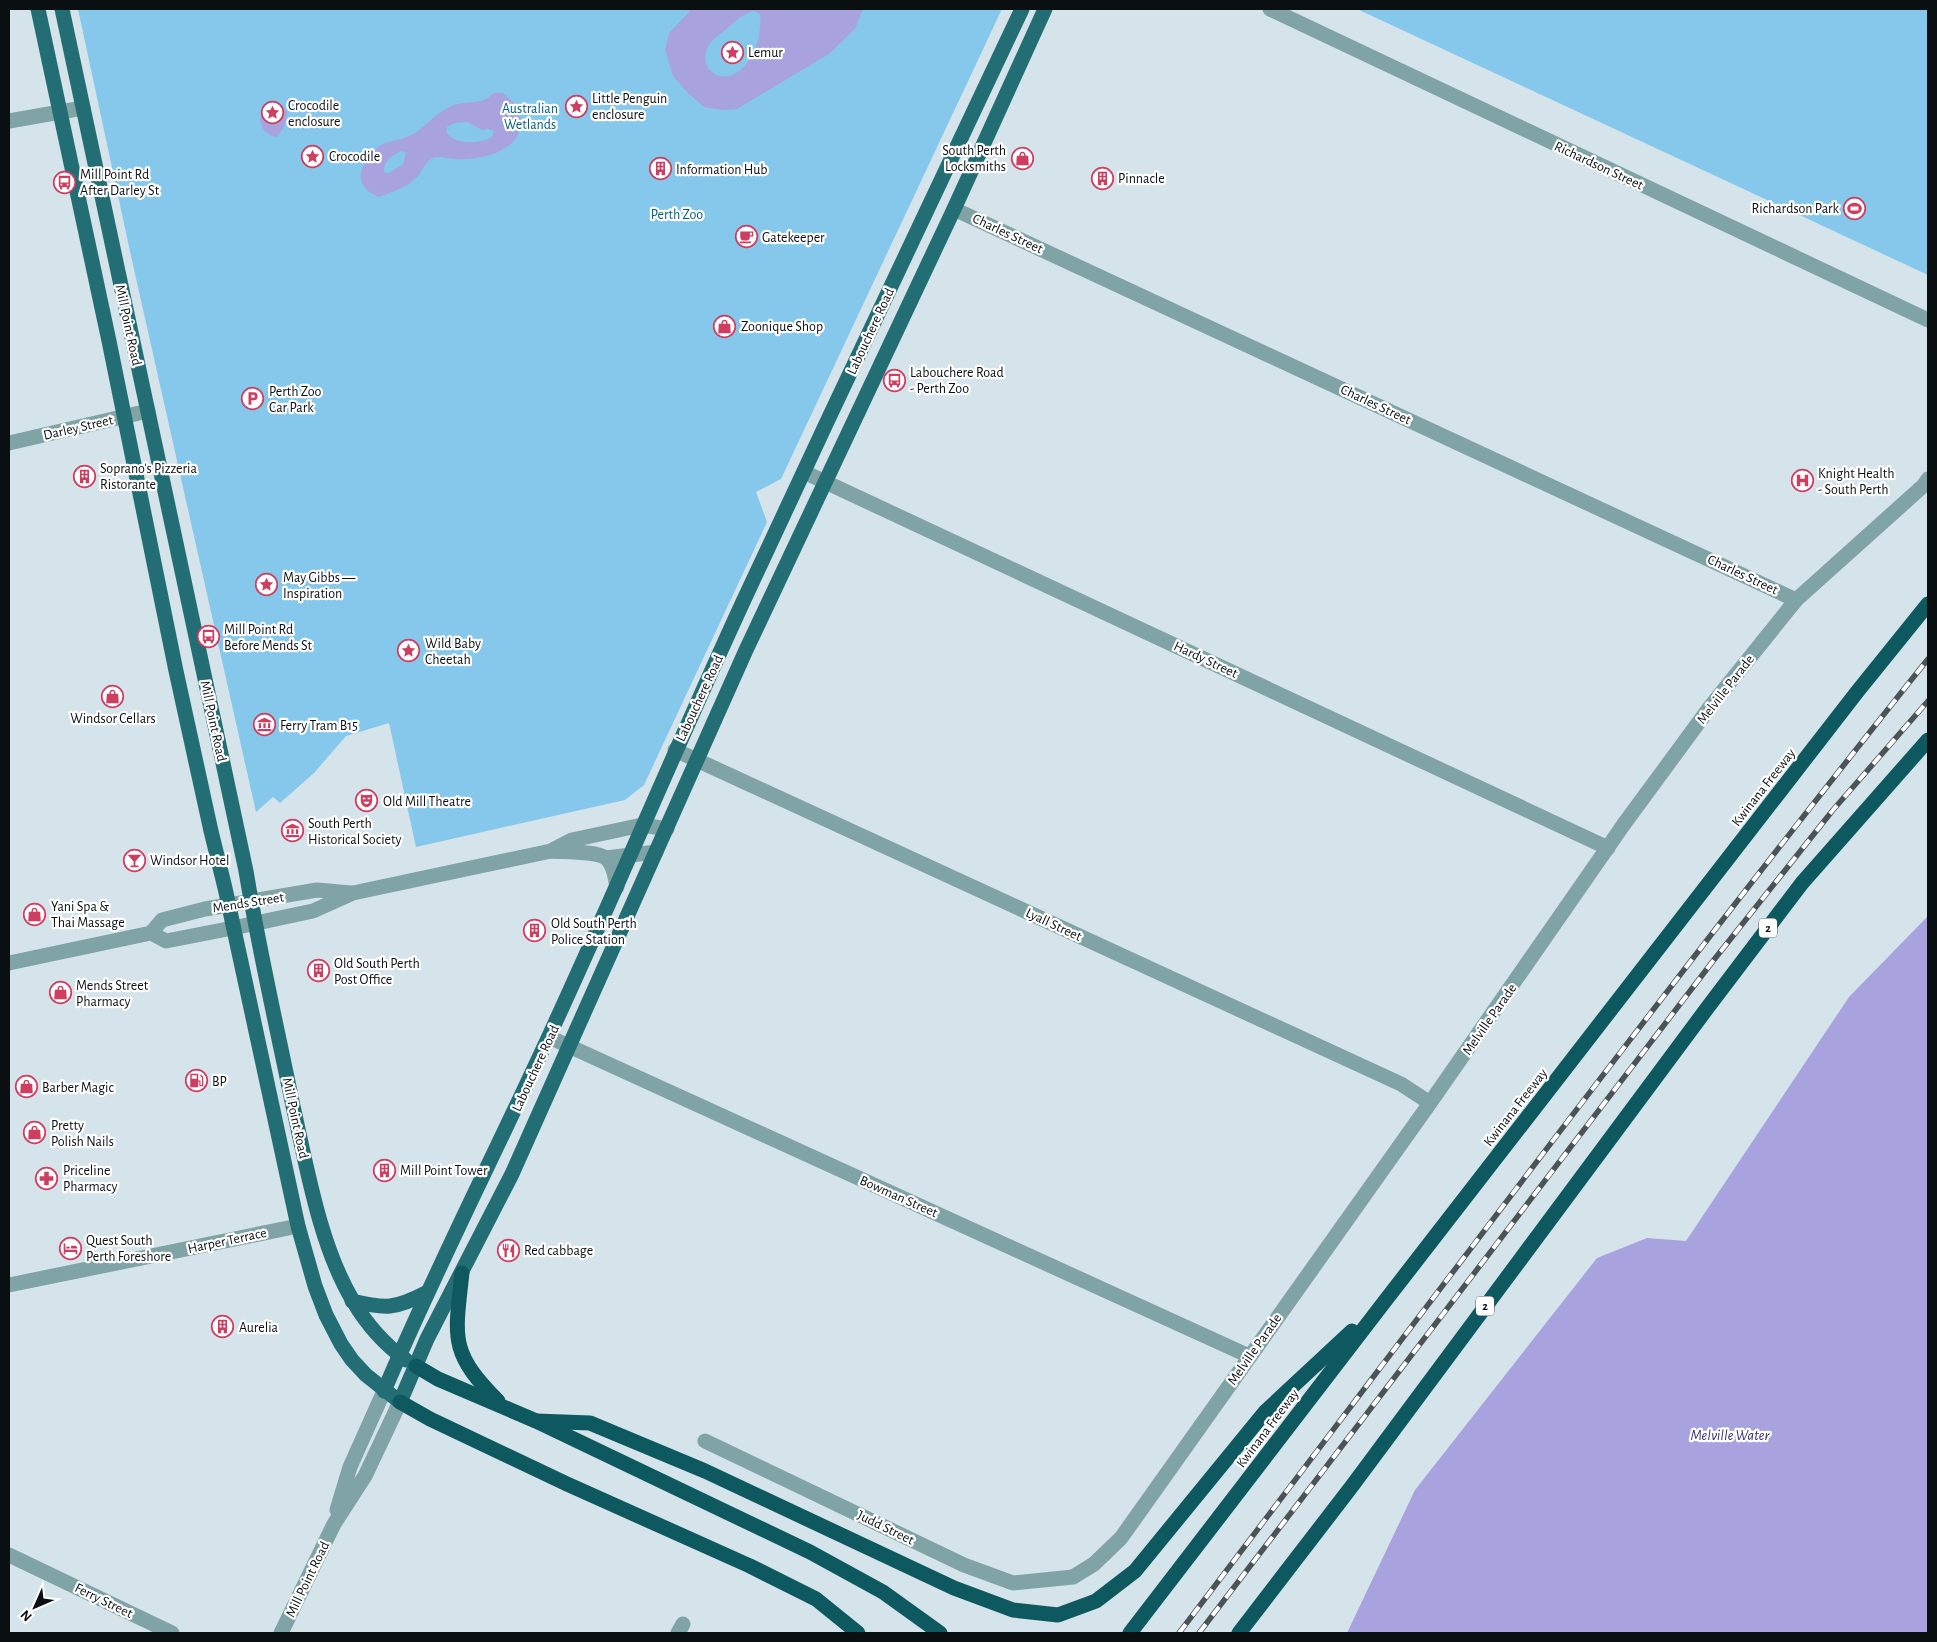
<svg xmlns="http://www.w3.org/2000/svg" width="1937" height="1642" viewBox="0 0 1937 1642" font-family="'Alegreya Sans',sans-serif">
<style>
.green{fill:#86c8eb}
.water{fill:#a8a3df;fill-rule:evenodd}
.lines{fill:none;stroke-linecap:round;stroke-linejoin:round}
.minor{stroke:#80a3a6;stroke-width:15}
.major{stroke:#236e75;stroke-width:15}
.highway{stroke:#0d595f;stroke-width:15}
.rail-casing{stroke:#4b5357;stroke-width:5.5}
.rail{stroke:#fff;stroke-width:4;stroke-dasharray:11;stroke-linecap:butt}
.labels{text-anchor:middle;stroke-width:4.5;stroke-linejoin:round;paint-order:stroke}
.shield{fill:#fff;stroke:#545758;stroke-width:1}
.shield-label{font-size:12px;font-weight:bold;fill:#0a0f11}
.poi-label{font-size:14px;fill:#0a0f11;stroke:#fff;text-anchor:start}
.park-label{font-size:14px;fill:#005d7f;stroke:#fff}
.street-label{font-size:14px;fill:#0a0f11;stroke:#fff}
.water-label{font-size:15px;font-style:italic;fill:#36296f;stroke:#fff}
</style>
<rect width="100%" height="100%" fill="#d5e3eb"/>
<g class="green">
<polygon points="78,9 1002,9 781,479 756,492 767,522 644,785 625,800 416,847 389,723 346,736 314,773 280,803 273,797 256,812 131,256"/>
<polygon points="1357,9 1928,9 1928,275"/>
</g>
<g class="water">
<path d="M692,9H863L855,29L829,54L737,109L723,110L704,107L689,94L673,76L665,50L669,33ZM754,11L760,14C761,29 759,42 752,55C730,96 693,70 709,45C712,40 718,36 723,32C733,24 741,14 754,11Z"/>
<path d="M494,93H503C513,101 522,112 521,125C518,152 479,161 456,159C449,159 440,155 433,158C425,161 422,172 416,178C405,188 392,193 378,197C373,194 366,191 363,185C355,171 371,150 383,144C392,140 401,140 409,136C426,128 436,111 454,105C462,102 472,103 481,101C485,100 490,96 494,93ZM467,122L482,130L488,129L494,131L492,137C458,155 423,122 467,122ZM401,151L406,153L403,164L389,173L384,172C383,161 392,156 401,151Z"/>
<path d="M274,102L282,105L287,112C286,123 285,129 276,137C265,134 262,130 260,119L267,104Z"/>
<polygon points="1928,916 1928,1633 1347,1633 1415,1490 1597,1258 1647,1238 1686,1241 1849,997"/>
</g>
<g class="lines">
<g class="minor">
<polyline points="1270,9 1928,320"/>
<polyline points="9,121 83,108"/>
<polyline points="954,209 1796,600"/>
<polyline points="9,443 148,411"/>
<polyline points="804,472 1608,848"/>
<polyline points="675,750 1401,1084 1430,1103"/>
<path d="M551,851C563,852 597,851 606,858C614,864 615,877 617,887"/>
<polyline points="606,858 656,852"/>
<polyline points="151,933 166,941 233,928 313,911 353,893 551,851 572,840 642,825 667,829"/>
<polyline points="9,963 151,933 162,920 205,909 317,890 351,893"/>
<polyline points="549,1037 1249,1356"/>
<polyline points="9,1285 298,1226"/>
<polyline points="705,1441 964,1565 1013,1583 1073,1577 1094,1564 1121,1538 1430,1103 1624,824 1710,707 1796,600 1923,486 1928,479"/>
<polyline points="337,1510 350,1467 384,1391"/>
<polyline points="9,1555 172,1633"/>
<polyline points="281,1633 334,1524 365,1476 400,1402"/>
<polyline points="678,1633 683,1624"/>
</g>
<g class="major">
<polyline points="38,9 109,341 176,671 211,831 225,888 298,1226 315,1286 326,1315 341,1344 352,1360 366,1375 400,1402 427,1339 512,1174 746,650 954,209 1045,9"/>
<path d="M62,9L246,871C259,950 277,1028 293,1106C307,1168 320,1246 353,1301C367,1325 384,1344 406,1360"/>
<path d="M352,1301C386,1309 395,1309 426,1293"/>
<path d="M384,1391C437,1266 499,1146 555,1023C619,884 678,743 742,604C834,405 929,207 1022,9"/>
</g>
<g class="highway">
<path d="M462,1273C455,1338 449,1352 498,1401"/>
<polyline points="416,1366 438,1379 536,1421 810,1552 883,1592 940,1633"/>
<polyline points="400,1402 430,1419 567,1484 750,1566 816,1599 858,1633"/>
<polyline points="536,1421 590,1423 705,1471 954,1588 1013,1610 1058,1615 1096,1601 1135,1571 1265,1412 1352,1331"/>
<polyline points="1130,1633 1385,1301 1857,692 1928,604"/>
<polyline points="1239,1633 1352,1486 1708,1007 1802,883 1928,740"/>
</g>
<defs>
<g id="rail">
<path d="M1179,1633C1427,1307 1672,979 1928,659"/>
<polyline points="1199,1633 1713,961 1833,810 1928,701"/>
</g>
</defs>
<use href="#rail" class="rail-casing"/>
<use href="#rail" class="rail"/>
</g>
<defs>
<symbol id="sight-ring" viewBox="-11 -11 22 22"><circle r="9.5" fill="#fff" stroke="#ce3e61" stroke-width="1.5"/><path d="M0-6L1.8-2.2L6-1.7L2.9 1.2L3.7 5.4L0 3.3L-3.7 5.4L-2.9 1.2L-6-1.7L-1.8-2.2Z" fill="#ce3e61"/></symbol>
<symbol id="shop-ring" viewBox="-11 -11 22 22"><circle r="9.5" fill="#fff" stroke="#ce3e61" stroke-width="1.5"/><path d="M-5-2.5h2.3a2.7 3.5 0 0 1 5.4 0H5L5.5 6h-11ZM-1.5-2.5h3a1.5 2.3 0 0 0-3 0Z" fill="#ce3e61"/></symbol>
<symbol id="building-ring" viewBox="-11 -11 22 22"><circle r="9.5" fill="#fff" stroke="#ce3e61" stroke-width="1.5"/><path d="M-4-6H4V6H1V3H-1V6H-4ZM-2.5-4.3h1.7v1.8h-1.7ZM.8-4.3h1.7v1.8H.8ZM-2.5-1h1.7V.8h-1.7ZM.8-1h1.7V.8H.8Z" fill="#ce3e61"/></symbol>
<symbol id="bus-ring" viewBox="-11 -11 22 22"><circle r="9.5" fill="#fff" stroke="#ce3e61" stroke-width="1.5"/><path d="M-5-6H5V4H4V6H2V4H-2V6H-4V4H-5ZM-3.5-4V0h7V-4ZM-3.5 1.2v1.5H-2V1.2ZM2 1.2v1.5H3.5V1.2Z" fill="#ce3e61"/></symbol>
<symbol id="stadium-ring" viewBox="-11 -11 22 22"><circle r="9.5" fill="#fff" stroke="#ce3e61" stroke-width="1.5"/><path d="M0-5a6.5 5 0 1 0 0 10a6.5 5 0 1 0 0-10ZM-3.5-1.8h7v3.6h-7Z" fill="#ce3e61"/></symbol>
<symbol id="cafe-ring" viewBox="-11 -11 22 22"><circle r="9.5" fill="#fff" stroke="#ce3e61" stroke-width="1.5"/><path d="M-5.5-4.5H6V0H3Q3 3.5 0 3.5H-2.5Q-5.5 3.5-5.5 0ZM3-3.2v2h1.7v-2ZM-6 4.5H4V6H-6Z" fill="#ce3e61"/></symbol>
<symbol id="parking-ring" viewBox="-11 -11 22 22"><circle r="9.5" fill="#fff" stroke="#ce3e61" stroke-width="1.5"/><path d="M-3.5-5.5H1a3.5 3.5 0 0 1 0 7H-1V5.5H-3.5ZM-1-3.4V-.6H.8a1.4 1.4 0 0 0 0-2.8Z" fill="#ce3e61"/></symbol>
<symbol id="hospital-ring" viewBox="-11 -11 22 22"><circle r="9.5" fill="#fff" stroke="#ce3e61" stroke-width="1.5"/><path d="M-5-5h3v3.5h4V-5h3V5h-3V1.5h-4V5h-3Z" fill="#ce3e61"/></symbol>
<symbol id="museum-ring" viewBox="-11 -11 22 22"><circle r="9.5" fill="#fff" stroke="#ce3e61" stroke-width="1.5"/><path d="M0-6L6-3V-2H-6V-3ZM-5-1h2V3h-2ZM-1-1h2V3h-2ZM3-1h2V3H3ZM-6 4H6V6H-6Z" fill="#ce3e61"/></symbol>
<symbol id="theatre-ring" viewBox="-11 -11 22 22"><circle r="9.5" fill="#fff" stroke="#ce3e61" stroke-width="1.5"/><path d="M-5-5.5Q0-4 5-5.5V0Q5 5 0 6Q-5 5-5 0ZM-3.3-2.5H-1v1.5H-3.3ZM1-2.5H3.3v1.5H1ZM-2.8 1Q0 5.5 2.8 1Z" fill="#ce3e61"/></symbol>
<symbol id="bar-ring" viewBox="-11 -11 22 22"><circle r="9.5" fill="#fff" stroke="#ce3e61" stroke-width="1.5"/><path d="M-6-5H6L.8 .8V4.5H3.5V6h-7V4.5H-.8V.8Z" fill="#ce3e61"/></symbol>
<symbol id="fuel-ring" viewBox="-11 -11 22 22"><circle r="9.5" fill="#fff" stroke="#ce3e61" stroke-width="1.5"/><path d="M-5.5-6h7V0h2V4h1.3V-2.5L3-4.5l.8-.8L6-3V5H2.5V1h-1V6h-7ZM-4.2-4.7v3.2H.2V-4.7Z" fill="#ce3e61"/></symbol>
<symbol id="pharmacy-ring" viewBox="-11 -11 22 22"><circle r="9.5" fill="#fff" stroke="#ce3e61" stroke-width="1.5"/><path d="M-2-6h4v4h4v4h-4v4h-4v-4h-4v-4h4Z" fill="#ce3e61"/></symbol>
<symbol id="hotel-ring" viewBox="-11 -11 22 22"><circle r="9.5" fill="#fff" stroke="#ce3e61" stroke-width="1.5"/><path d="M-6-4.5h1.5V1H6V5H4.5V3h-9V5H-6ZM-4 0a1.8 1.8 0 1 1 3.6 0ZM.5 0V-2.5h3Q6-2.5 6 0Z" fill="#ce3e61"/></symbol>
<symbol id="restaurant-ring" viewBox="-11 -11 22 22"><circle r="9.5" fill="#fff" stroke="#ce3e61" stroke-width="1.5"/><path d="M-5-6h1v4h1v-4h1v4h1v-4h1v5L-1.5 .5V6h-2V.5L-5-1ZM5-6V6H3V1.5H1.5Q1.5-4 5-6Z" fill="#ce3e61"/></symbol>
</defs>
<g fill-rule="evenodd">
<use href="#sight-ring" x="720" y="40" width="25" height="25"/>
<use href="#sight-ring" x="564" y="94" width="25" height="25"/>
<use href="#sight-ring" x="260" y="100" width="25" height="25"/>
<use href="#sight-ring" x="300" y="144" width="25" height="25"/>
<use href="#shop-ring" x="1010" y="146" width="25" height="25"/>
<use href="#building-ring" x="648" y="156" width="25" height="25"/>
<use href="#building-ring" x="1090" y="166" width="25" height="25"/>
<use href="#bus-ring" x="52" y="170" width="25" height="25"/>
<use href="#stadium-ring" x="1842" y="196" width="25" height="25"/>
<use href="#cafe-ring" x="734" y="224" width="25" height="25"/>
<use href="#shop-ring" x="712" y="314" width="25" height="25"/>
<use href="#bus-ring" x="882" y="368" width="25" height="25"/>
<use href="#parking-ring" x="240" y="386" width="25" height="25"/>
<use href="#building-ring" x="72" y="464" width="25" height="25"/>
<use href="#hospital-ring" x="1790" y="468" width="25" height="25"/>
<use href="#sight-ring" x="254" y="572" width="25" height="25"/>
<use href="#bus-ring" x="196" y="624" width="25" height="25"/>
<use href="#sight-ring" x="396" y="638" width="25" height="25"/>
<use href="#shop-ring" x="100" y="684" width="25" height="25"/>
<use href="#museum-ring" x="252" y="712" width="25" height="25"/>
<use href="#theatre-ring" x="354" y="788" width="25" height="25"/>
<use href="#museum-ring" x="280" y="818" width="25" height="25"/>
<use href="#bar-ring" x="122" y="848" width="25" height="25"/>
<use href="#shop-ring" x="22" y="902" width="25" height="25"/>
<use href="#building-ring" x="522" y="918" width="25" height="25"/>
<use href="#building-ring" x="306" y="958" width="25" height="25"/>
<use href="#shop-ring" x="48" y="980" width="25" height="25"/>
<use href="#fuel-ring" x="184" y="1068" width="25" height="25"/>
<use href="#shop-ring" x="14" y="1074" width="25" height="25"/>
<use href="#shop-ring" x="22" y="1120" width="25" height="25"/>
<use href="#building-ring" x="372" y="1158" width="25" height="25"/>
<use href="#pharmacy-ring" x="34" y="1166" width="25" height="25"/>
<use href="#hotel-ring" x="58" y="1236" width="25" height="25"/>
<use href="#restaurant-ring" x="496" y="1238" width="25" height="25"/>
<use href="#building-ring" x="210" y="1314" width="25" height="25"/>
</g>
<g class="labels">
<g class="shield">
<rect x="1759" y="918.5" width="18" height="19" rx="4"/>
<rect x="1476" y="1296.5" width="18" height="19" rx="4"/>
</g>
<g class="shield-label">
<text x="1768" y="932">2</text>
<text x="1485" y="1310">2</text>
</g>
<g class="poi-label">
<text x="748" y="57">Lemur</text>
<text x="592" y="103">Little Penguin<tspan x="592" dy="16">enclosure</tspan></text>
<text x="288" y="110">Crocodile<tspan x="288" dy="16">enclosure</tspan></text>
<text x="1006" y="155" text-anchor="end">South Perth<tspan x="1006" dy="16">Locksmiths</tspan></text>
<text x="329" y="161">Crocodile</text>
<text x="676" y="174">Information Hub</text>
<text x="80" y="179">Mill Point Rd<tspan x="80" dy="16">After Darley St</tspan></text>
<text x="1118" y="183">Pinnacle</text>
<text x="1839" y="213" text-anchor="end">Richardson Park</text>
<text x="762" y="242">Gatekeeper</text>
<text x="741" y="331">Zoonique Shop</text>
<text x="910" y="377">Labouchere Road<tspan x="910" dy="16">- Perth Zoo</tspan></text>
<text x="269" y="396">Perth Zoo<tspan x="269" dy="16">Car Park</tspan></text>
<text x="100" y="473">Soprano's Pizzeria<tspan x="100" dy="16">Ristorante</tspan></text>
<text x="1818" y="478">Knight Health<tspan x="1818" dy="16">- South Perth</tspan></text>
<text x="283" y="582">May Gibbs —<tspan x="283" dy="16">Inspiration</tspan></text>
<text x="224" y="634">Mill Point Rd<tspan x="224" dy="16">Before Mends St</tspan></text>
<text x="425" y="648">Wild Baby<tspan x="425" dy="16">Cheetah</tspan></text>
<text x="113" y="723" text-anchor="middle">Windsor Cellars</text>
<text x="280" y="730">Ferry Tram B15</text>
<text x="383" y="806">Old Mill Theatre</text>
<text x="308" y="828">South Perth<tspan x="308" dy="16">Historical Society</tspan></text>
<text x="150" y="865">Windsor Hotel</text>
<text x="51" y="911">Yani Spa &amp;<tspan x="51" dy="16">Thai Massage</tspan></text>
<text x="551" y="928">Old South Perth<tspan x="551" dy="16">Police Station</tspan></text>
<text x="334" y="968">Old South Perth<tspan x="334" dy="16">Post Office</tspan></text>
<text x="76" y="990">Mends Street<tspan x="76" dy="16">Pharmacy</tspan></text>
<text x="212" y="1086">BP</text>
<text x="42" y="1092">Barber Magic</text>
<text x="51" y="1130">Pretty<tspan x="51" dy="16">Polish Nails</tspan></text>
<text x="63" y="1175">Priceline<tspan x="63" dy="16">Pharmacy</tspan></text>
<text x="400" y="1175">Mill Point Tower</text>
<text x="86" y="1245">Quest South<tspan x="86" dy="16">Perth Foreshore</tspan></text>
<text x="524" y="1255">Red cabbage</text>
<text x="239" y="1332">Aurelia</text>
</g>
<g class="park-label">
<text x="530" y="113">Australian<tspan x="530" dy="16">Wetlands</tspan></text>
<text x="677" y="219">Perth Zoo</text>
</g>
<g class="street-label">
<text transform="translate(1599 165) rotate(25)" y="5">Richardson Street</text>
<text transform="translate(1008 233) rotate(25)" y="5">Charles Street</text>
<text transform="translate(129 325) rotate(78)" y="5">Mill Point Road</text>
<text transform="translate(870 331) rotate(-65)" y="5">Labouchere Road</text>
<text transform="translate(1376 404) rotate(25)" y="5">Charles Street</text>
<text transform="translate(78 427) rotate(-13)" y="5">Darley Street</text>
<text transform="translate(1743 574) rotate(25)" y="5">Charles Street</text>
<text transform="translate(1206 659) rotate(25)" y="5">Hardy Street</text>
<text transform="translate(1725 689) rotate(-52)" y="5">Melville Parade</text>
<text transform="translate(699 698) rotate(-65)" y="5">Labouchere Road</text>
<text transform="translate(214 721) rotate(78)" y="5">Mill Point Road</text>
<text transform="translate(1763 787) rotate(-52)" y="5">Kwinana Freeway</text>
<text transform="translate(248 902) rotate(-9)" y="5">Mends Street</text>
<text transform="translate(1054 924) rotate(25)" y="5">Lyall Street</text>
<text transform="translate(1489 1019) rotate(-55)" y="5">Melville Parade</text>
<text transform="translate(535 1068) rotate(-65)" y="5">Labouchere Road</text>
<text transform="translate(1515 1107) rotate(-52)" y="5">Kwinana Freeway</text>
<text transform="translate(296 1118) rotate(78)" y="5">Mill Point Road</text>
<text transform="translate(899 1196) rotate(24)" y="5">Bowman Street</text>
<text transform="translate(227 1240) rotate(-12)" y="5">Harper Terrace</text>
<text transform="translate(1254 1349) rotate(-55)" y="5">Melville Parade</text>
<text transform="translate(1267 1428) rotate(-53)" y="5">Kwinana Freeway</text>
<text transform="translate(886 1527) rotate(26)" y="5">Judd Street</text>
<text transform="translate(307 1579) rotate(-64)" y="5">Mill Point Road</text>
<text transform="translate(104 1600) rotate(26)" y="5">Ferry Street</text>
</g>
<g class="water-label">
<text x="1730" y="1440">Melville Water</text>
</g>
</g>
<rect width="1937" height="1642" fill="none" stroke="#0a0f11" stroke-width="20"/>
<g transform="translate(35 1607) rotate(225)" stroke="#ffffff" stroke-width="4" paint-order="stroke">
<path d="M0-4L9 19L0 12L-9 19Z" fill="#0a0f11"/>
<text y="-8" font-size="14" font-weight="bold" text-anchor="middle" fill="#0a0f11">N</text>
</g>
</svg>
